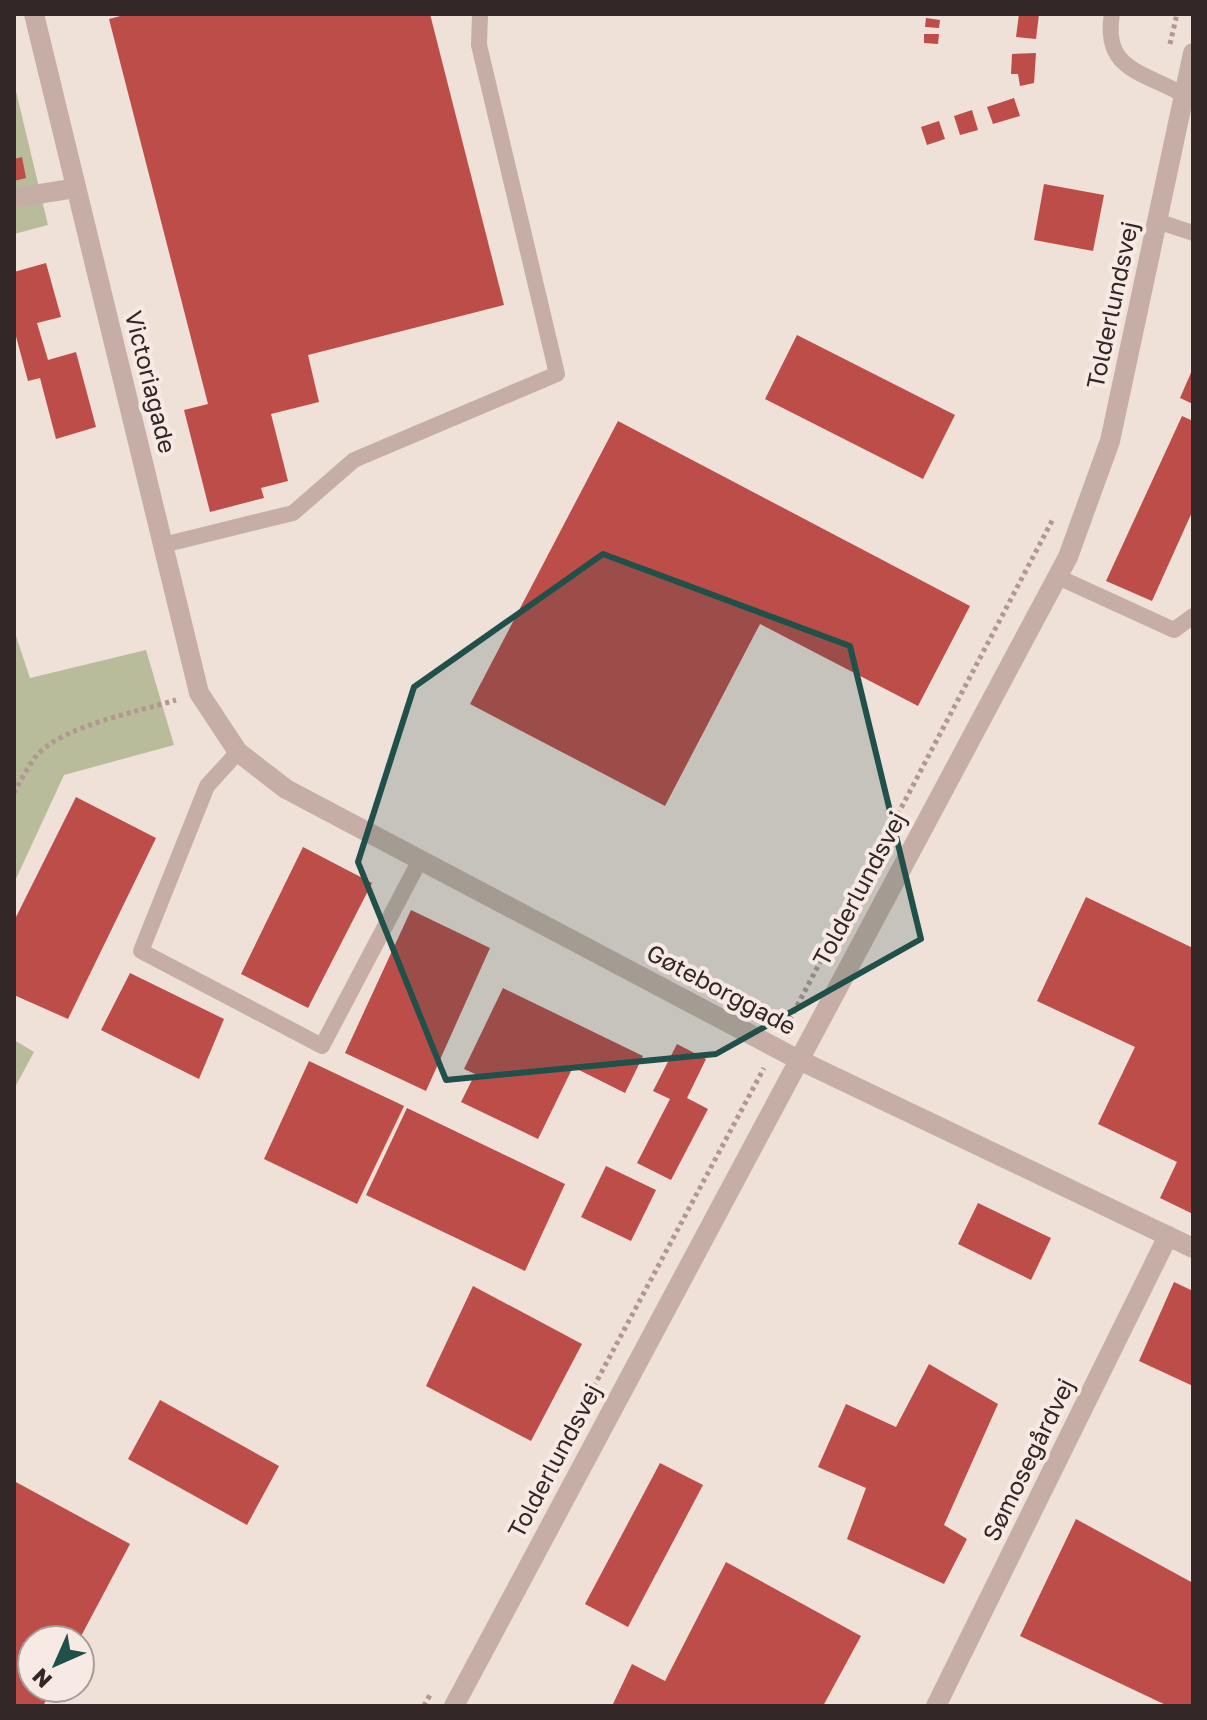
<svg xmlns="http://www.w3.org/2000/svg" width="1207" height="1720" viewBox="0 0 1207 1720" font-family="'Golos Text',sans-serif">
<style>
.green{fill:#b8bc9a}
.building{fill:#bd4d49}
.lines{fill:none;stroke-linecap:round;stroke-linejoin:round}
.path{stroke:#b19790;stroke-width:5;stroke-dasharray:4 4;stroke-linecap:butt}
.service{stroke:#c6aea6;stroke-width:16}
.minor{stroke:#c6aea6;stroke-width:20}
.tertiary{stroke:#c6aea6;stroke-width:20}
.marked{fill:#1f5049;fill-opacity:0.2;stroke:#1f5049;stroke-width:6;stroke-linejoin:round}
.labels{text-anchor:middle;stroke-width:8;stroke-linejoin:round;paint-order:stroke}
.street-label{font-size:24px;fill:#322726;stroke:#f7eae4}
</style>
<rect width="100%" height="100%" fill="#efe0d8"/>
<g class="green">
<polygon points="14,83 48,225 14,234"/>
<polygon points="14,630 30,678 146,650 174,745 64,775 14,883"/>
<polygon points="14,1040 34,1052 14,1089"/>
</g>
<g class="building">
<polygon points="128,14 430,14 504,305 308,355 319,402 271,414 288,481 261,488 264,498 210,512 184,410 208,404 109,19"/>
<polygon points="1019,14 1039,14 1036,39 1016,37"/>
<polygon points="926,18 940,20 939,28 925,27"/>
<polygon points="924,34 939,34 938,44 924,43"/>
<polygon points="1036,53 1034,83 1020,86 1018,74 1011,74 1012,54"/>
<polygon points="1014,98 1020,116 993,124 987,107"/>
<polygon points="972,110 978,130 960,135 954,116"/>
<polygon points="939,121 945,139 927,145 921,127"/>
<polygon points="22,157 26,178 14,181 14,159"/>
<polygon points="1044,184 1104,195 1093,251 1034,240"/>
<polygon points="46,263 61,317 37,323 48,360 76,352 96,427 56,439 40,378 28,381 14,329 14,272"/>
<polygon points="797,335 955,415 923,479 765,399"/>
<polygon points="1193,368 1193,404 1180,398"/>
<polygon points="1182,416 1193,421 1193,510 1152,601 1106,581"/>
<polygon points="618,421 970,606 918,706 760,624 665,806 470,704"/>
<polygon points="76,797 156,838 68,1019 14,995 14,921"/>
<polygon points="303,847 372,883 308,1008 241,974"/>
<polygon points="1086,897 1193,948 1193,1214 1160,1198 1177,1162 1098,1124 1135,1047 1037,1001"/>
<polygon points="411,910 490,948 426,1091 345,1053"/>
<polygon points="130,973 224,1019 199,1079 101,1030"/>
<polygon points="503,988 643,1056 625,1093 573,1067 538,1139 461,1102 475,1074 464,1069"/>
<polygon points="677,1044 706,1059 687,1098 708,1109 671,1180 637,1163 670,1099 653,1091"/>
<polygon points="309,1061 404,1106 357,1204 264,1159"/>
<polygon points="407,1108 565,1184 525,1271 366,1195"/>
<polygon points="606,1166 656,1190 631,1241 581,1217"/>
<polygon points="978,1203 1051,1238 1031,1280 958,1244"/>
<polygon points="1174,1282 1193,1291 1193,1386 1139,1361"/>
<polygon points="473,1286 582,1344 531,1441 426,1386"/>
<polygon points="929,1364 998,1404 944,1525 967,1539 944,1584 847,1539 866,1488 818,1467 846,1404 896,1427"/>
<polygon points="160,1400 279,1466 247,1525 128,1459"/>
<polygon points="660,1463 703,1485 628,1627 585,1604"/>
<polygon points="14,1481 130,1544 79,1640 32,1640 32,1688 53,1688 43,1706 14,1706"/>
<polygon points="1076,1519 1193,1583 1193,1706 1168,1706 1020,1636"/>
<polygon points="726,1562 861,1636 823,1706 612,1706 632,1664 665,1681"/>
</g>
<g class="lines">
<g class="path">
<polyline points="1170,44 1177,14"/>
<path d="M14,793C21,780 28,766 37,755C65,725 137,712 176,700"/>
<polyline points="786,1027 1053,519"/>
<polyline points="522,1521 764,1068"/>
<polyline points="424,1706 431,1693"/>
</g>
<g class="service">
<path d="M1112,14C1102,71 1145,72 1184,95"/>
<polyline points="1157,221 1193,233"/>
<polyline points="163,545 293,513 354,460 557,374 479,45 480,14"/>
<polyline points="1058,577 1174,630 1193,616"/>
<polyline points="238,752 207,786 141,951 322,1046 420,860"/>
</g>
<g class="minor">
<polyline points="34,14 199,693 238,752 286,789 797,1059 1193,1248"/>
<polyline points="14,198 76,188"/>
<polyline points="936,1706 1168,1236"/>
</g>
<polyline class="tertiary" points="454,1706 1068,557 1110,441 1193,53"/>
</g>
<path class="marked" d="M603,554L850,646L921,939L716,1054L446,1080L358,862L414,687Z"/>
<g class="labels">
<g class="street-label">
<text transform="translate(1113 305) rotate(-78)" y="8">Tolderlundsvej</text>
<text transform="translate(150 382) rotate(76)" y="8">Victoriagade</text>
<text transform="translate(860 889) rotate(-62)" y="8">Tolderlundsvej</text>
<text transform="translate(721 990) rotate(28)" y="8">Gøteborggade</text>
<text transform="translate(1029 1460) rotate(-64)" y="8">Sømosegårdvej</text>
<text transform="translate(555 1461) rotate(-62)" y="8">Tolderlundsvej</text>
</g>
</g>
<rect width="1207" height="1720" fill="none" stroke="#322726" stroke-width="32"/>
<g transform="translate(56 1664) rotate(225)"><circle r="38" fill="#f7eae4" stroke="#a89c98" stroke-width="2"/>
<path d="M0-6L14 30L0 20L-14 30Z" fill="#1f5049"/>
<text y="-12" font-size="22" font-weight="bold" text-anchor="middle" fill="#322726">N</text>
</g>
</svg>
